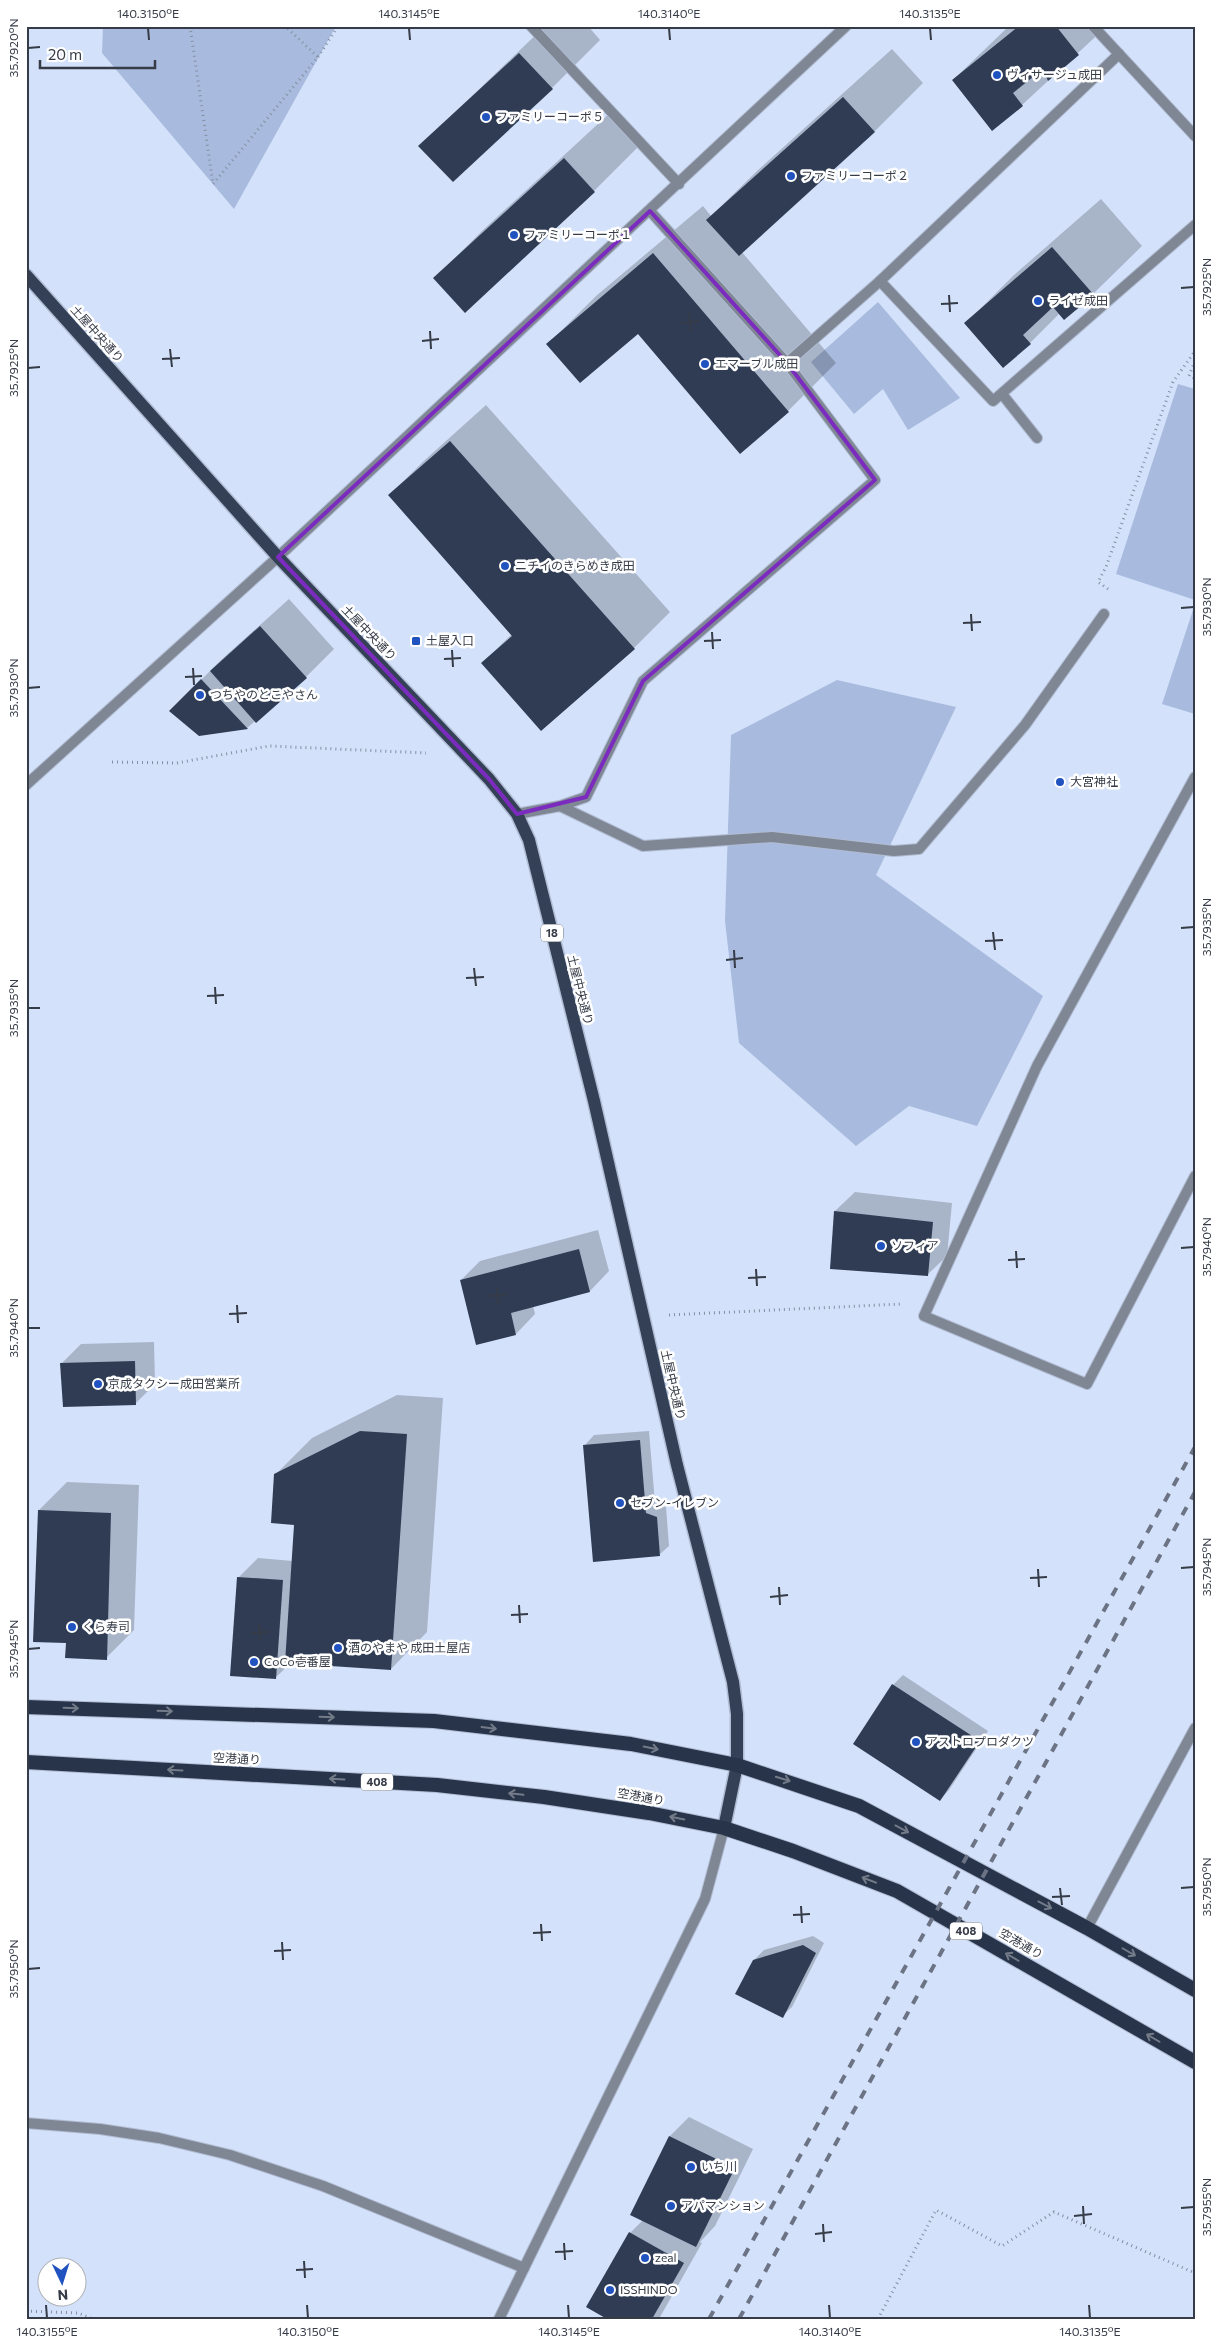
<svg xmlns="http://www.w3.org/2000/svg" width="1221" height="2345" viewBox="0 0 1221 2345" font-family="Commissioner,'Noto Sans JP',sans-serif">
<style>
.green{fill:#a8bbde}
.shadow{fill:#0003}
.building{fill:#2f3c54}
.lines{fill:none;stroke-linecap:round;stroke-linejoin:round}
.service-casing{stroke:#b0bcd3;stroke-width:12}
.minor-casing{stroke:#b0bcd3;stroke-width:12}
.tertiary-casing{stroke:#b0bcd3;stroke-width:12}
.primary-casing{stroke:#b0bcd3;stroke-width:15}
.trunk-casing{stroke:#b0bcd3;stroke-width:16}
.path{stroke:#858fa1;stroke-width:3;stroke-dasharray:1 4;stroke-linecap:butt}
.service{stroke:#808794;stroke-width:10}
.minor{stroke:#808794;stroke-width:10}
.tertiary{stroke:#808794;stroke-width:10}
.primary{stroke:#344055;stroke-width:12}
.trunk{stroke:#28344a;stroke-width:14}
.rail{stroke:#6b7384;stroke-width:4;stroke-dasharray:9 9;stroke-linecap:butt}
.oneway{stroke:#737b89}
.marked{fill:none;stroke:#7b2cbf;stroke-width:4;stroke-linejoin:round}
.ticks{fill:none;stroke:#353b47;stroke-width:2}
.poi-dot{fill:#2053c0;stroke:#fff;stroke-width:2}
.labels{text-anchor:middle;stroke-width:5;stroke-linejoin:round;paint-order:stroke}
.shield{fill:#fff;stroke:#72767e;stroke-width:1}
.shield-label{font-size:11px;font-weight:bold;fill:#353b47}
.poi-label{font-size:12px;fill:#353b47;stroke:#fff;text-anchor:start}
.street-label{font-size:12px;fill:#353b47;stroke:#fff}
.neatline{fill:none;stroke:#353b47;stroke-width:2}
.ticks-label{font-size:12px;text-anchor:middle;fill:#353b47}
</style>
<rect width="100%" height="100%" fill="#d3e1fa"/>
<g class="green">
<polygon points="103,26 336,26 234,209 102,53"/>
<polygon points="878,302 960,398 908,430 883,389 854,414 811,362"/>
<polygon points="1178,384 1195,389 1195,600 1116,574"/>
<polygon points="1195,604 1195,714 1162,704"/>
<polygon points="837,680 956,707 876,875 1043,996 977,1126 909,1106 856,1146 739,1043 725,921 731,735"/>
</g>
<g class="shadow">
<polygon points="545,26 588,26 600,40 552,88 420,146"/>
<polygon points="1009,26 1107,26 1022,105 992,129 953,80"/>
<polygon points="892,49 923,83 875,131 741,251 836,363 788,411 638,332 548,344 596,296 703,206 711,216 757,171"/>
<polygon points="613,110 643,142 594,191 465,311 435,278 483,230"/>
<polygon points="1101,199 1142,246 1093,294 1060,313 1030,343 966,323 1014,275"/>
<polygon points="486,405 670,612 634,648 482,663 512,634 389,495 426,459"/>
<polygon points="289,599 334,649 306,677 247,728 170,711 221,660"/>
<polygon points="855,1192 952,1203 947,1256 927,1275 835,1211"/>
<polygon points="598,1230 609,1271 590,1291 533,1306 535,1314 516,1334 461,1280 480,1261"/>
<polygon points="154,1342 155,1384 135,1404 62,1363 81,1344"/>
<polygon points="397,1395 443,1398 427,1632 391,1669 292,1662 275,1678 238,1578 258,1558 293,1561 296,1524 275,1475 312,1438"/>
<polygon points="649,1431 655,1503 666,1507 669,1546 659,1555 585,1445 594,1435"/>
<polygon points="67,1482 139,1485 134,1630 106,1658 67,1641 39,1510"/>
<polygon points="903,1675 988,1731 949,1790 940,1800 893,1685"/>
<polygon points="813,1936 824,1943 792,2007 782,2016 754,1960 764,1950"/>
<polygon points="689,2117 753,2149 715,2226 700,2242 702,2243 660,2317 609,2319 630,2233 643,2220 670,2136"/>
</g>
<g class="building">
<polygon points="1019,26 1056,26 1079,55 1048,81 1043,69 1013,93 1023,106 992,131 952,80"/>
<polygon points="519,53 553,89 453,182 418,146"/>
<polygon points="843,97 875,132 739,256 706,220"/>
<polygon points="564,158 595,192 465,313 433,278"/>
<polygon points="1052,247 1094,295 1064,320 1053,307 1023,335 1031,344 1003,368 964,323"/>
<polygon points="653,253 789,412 740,454 638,334 580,383 546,344"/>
<polygon points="450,441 635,649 541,731 481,663 512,636 388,495"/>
<polygon points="260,626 307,678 256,723 210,671"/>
<polygon points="201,679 248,729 199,736 169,711"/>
<polygon points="834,1211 933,1222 928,1276 830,1269"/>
<polygon points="579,1249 590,1292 511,1313 516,1335 476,1345 460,1280"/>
<polygon points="135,1361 136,1405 63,1407 60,1363"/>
<polygon points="360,1431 407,1434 391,1670 285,1663 294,1525 271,1523 274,1474"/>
<polygon points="640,1440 646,1513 657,1517 660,1556 593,1562 583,1445"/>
<polygon points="38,1510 111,1513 107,1660 65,1658 66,1643 33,1642"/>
<polygon points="237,1577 283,1580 276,1679 230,1676"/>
<polygon points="892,1684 980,1741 940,1801 853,1744"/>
<polygon points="803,1945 816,1953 783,2018 735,1994 753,1960"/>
<polygon points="669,2136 735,2168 696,2247 630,2215"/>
<polygon points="629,2232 684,2263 652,2319 607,2319 586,2307"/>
</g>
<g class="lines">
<defs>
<g id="service">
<polyline points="1002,394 1037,438"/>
<polyline points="560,806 643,846 772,837 894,851 919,849 1025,725 1104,614"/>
</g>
<g id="minor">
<polyline points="531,26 679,184"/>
<polyline points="1093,26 1195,136"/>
<polyline points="880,281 993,401 1195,225"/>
<polyline points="787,363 880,281 1119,54"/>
<polyline points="278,557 846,26"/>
<polyline points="1195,777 1037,1066 924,1316 1087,1384 1195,1176"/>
<polyline points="517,814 560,806 586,797 643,681 875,480 787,363 650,211"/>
<polyline points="1087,1928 1195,1728"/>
</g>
<g id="tertiary">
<polyline points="26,785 278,557"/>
<polyline points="26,2123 100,2129 159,2138 230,2155 323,2186 524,2268"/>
<polyline points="499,2319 705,1899 724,1828"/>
</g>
<polyline id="primary" points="26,275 278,557 489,779 517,814 529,840 594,1101 677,1465 733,1682 737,1714 737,1765 724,1828"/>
<g id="trunk">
<polyline points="26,1707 434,1721 631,1744 737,1765 859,1806 1087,1928 1195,1990"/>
<polyline points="26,1762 437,1785 544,1797 649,1813 724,1828 793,1851 897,1891 1195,2062"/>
</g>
</defs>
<use href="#service" class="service-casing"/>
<use href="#minor" class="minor-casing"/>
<use href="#tertiary" class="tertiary-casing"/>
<use href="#primary" class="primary-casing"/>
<use href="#trunk" class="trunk-casing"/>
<g class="path">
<polyline points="190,26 213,184 318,57 285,26"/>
<polyline points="318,57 338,26"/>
<polyline points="1195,361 1189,376 1195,378"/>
<polyline points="1108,589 1098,582 1106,567 1173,382 1195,351"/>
<polyline points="112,762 177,763 269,746 426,753"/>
<polyline points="669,1315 902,1304"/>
<polyline points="26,2311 78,2313 93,2319"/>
<polyline points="878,2319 936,2210 1002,2246 1054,2212 1195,2273"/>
</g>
<use href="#service" class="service"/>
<use href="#minor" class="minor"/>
<use href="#tertiary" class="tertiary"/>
<use href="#primary" class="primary"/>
<use href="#trunk" class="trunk"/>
<g class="rail">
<polyline points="709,2319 1195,1447"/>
<polyline points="739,2319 1195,1492"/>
</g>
</g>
<defs><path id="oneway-shaft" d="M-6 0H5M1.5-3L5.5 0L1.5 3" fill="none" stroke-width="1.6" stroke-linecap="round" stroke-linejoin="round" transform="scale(1.25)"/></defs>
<g class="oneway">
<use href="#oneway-shaft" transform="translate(71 1708) rotate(2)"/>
<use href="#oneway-shaft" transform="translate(165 1711) rotate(2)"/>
<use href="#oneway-shaft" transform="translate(327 1717) rotate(2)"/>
<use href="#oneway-shaft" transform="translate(489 1728) rotate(7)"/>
<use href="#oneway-shaft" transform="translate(651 1748) rotate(12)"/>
<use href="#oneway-shaft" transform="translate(175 1770) rotate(-177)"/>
<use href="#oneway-shaft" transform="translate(337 1779) rotate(-177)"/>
<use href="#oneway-shaft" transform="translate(783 1779) rotate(17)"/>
<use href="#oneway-shaft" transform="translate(516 1794) rotate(-174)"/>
<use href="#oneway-shaft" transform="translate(677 1818) rotate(-168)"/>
<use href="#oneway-shaft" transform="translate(902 1829) rotate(28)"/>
<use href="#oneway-shaft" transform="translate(869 1880) rotate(-159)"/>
<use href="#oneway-shaft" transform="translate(1045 1905) rotate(28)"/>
<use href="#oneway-shaft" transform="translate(1129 1952) rotate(30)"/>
<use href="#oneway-shaft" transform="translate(1012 1957) rotate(-150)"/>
<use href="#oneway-shaft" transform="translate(1153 2038) rotate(-150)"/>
</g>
<path class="marked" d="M650,211L787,363L875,480L643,681L586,797L517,814L489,779L278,557Z"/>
<path class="ticks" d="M148,28L149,40M409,28L410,40M669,28L670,40M930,28L931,40M28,48L40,47M1181,288L1194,287M949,295L950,312M941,304L958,303M689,313L691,331M681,323L699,321M430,331L431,349M422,341L439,339M170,349L172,367M162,359L180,358M28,368L40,367M1181,608L1194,607M971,614L972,631M963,623L981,622M712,632L713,649M704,641L721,640M452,650L453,667M444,659L461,658M193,668L194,685M185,677L202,676M28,688L40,687M1181,928L1194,927M993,932L995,950M985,941L1003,940M734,950L735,968M726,960L743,958M474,968L476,986M466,978L484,977M215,987L216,1004M207,996L224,995M28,1008H40M1181,1248L1194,1247M1016,1251L1017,1268M1008,1260L1025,1259M756,1269L757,1286M748,1278L766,1277M497,1287L498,1304M489,1296L506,1295M237,1305L238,1323M229,1314L247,1313M28,1328H40M1181,1568L1194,1567M1038,1569L1039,1587M1030,1578L1047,1577M779,1587L780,1605M770,1597L788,1595M519,1605L520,1623M511,1615L528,1614M259,1624L261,1641M251,1633L269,1632M28,1649L40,1648M1060,1888L1062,1905M1181,1888L1194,1887M1052,1897L1070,1896M801,1906L802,1923M793,1915L810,1914M541,1924L542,1941M533,1933L551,1932M282,1942L283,1960M274,1951L291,1950M28,1969L40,1968M1083,2206L1084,2224M1181,2208L1194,2207M1074,2216L1092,2214M823,2224L824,2242M815,2234L832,2232M564,2243L565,2260M555,2252L573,2251M304,2261L305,2278M296,2270L313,2269M46,2305L47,2318M307,2305L308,2318M568,2305L569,2318M829,2305L830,2318M1089,2305L1090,2318"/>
<g class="poi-dot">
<circle cx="997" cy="75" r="5"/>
<circle cx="486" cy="117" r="5"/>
<circle cx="791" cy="176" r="5"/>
<circle cx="514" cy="235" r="5"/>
<circle cx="1038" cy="301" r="5"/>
<circle cx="705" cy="364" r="5"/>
<circle cx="505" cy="566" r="5"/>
<rect x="411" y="636" width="10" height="10" rx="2.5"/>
<circle cx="200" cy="695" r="5"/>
<circle cx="1060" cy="782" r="5"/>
<circle cx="881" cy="1246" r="5"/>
<circle cx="98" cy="1384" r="5"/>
<circle cx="620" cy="1503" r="5"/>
<circle cx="72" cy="1627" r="5"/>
<circle cx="338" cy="1648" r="5"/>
<circle cx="254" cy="1662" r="5"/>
<circle cx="916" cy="1742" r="5"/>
<circle cx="691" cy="2167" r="5"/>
<circle cx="671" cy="2206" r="5"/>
<circle cx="645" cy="2258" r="5"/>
<circle cx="610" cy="2290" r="5"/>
</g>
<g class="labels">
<g class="shield">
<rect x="541" y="924.5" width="22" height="17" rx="4"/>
<rect x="361" y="1773.5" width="32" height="17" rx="4"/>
<rect x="950" y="1922.5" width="32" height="17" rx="4"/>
</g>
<g class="shield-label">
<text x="552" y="937">18</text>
<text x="377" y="1786">408</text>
<text x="966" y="1935">408</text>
</g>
<g class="poi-label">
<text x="1007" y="79">ヴィサージュ成田</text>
<text x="496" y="121">ファミリーコーポ５</text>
<text x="801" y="180">ファミリーコーポ２</text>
<text x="524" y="239">ファミリーコーポ１</text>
<text x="1048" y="305">ライゼ成田</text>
<text x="715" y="368">エマーブル成田</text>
<text x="515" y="570">ニチイのきらめき成田</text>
<text x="426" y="645">土屋入口</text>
<text x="210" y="699">つちやのとこやさん</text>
<text x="1070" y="786">大宮神社</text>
<text x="891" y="1250">ソフィア</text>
<text x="108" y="1388">京成タクシー成田営業所</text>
<text x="630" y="1507">セブン-イレブン</text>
<text x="82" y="1631">くら寿司</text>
<text x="348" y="1652">酒のやまや 成田土屋店</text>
<text x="264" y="1666">CoCo壱番屋</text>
<text x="926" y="1746">アストロプロダクツ</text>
<text x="701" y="2171">いち川</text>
<text x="681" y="2210">アパマンション</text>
<text x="655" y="2262">zeal</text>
<text x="620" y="2294">ISSHINDO</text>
</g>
<g class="street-label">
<text transform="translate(97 334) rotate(48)" y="4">土屋中央通り</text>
<text transform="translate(369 633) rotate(46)" y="4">土屋中央通り</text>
<text transform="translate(580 990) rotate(76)" y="4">土屋中央通り</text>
<text transform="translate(673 1385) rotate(77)" y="4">土屋中央通り</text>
<text transform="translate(237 1759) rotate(3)" y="4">空港通り</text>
<text transform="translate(641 1797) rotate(10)" y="4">空港通り</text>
<text transform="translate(1021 1944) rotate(30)" y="4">空港通り</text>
</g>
</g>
<rect width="1221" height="2345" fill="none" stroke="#ffffff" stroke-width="55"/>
<g transform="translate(62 2282) rotate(176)"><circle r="24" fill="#ffffff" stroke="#aeb1b5"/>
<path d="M0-4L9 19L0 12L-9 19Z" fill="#2053c0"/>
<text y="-8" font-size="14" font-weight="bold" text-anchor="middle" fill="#353b47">N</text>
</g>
<path d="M40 60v8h115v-8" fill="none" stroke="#353b47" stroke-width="2.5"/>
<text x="48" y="60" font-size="15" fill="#353b47" stroke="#ffffff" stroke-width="4" paint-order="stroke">20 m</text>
<rect x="28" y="28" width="1166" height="2290" class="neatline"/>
<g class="ticks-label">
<text x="148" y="18">140.3150°E</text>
<text x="409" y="18">140.3145°E</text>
<text x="669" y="18">140.3140°E</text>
<text x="930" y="18">140.3135°E</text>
<text transform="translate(14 48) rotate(-90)" y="4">35.7920°N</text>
<text transform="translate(1207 287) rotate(-90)" y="4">35.7925°N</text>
<text transform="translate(14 368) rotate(-90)" y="4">35.7925°N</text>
<text transform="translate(1207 607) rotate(-90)" y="4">35.7930°N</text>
<text transform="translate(14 688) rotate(-90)" y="4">35.7930°N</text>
<text transform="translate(1207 927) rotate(-90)" y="4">35.7935°N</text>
<text transform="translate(14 1008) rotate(-90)" y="4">35.7935°N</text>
<text transform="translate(1207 1247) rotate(-90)" y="4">35.7940°N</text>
<text transform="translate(14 1328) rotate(-90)" y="4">35.7940°N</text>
<text transform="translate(1207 1567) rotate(-90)" y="4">35.7945°N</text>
<text transform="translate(14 1649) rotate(-90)" y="4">35.7945°N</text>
<text transform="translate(1207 1887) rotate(-90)" y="4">35.7950°N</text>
<text transform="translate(14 1969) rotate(-90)" y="4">35.7950°N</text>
<text transform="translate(1207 2207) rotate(-90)" y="4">35.7955°N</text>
<text x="47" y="2336">140.3155°E</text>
<text x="308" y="2336">140.3150°E</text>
<text x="569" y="2336">140.3145°E</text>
<text x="830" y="2336">140.3140°E</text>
<text x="1090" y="2336">140.3135°E</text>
</g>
</svg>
